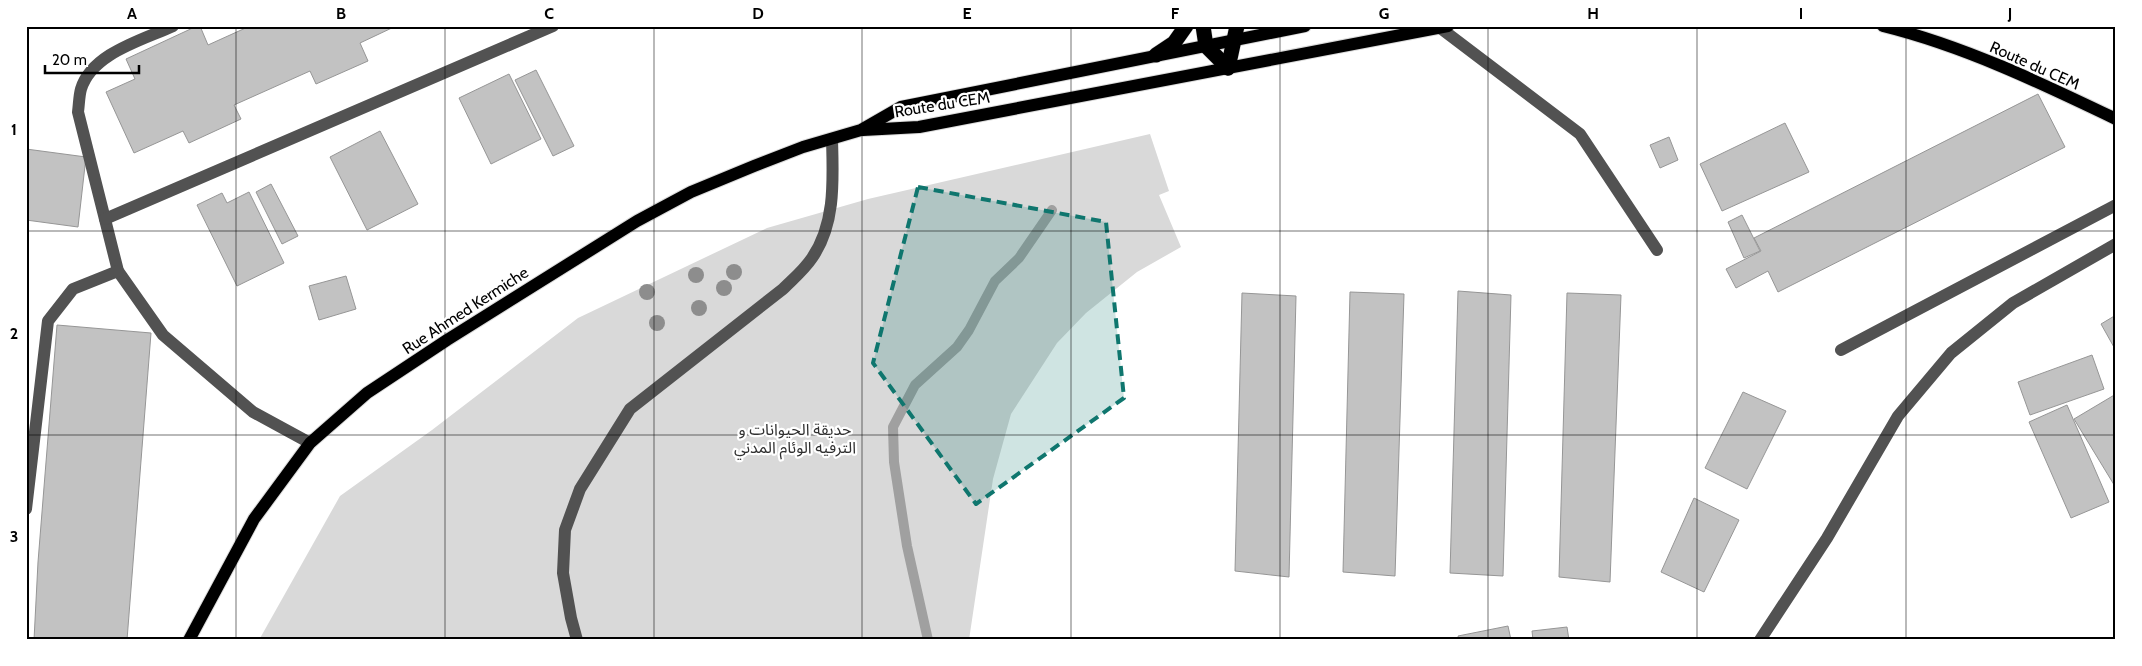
<svg xmlns="http://www.w3.org/2000/svg" width="2142" height="666" viewBox="0 0 2142 666" font-family="Cabin,'Noto Sans Arabic',sans-serif">
<style>
.green{fill:#d9d9d9}
.lines{fill:none;stroke-linecap:round;stroke-linejoin:round}
.stream{stroke:#a0a0a0;stroke-width:10}
.building{fill:#c2c2c2;stroke:#969696}
.major-casing{stroke:#dbdbdb;stroke-width:14}
.highway-casing{stroke:#dbdbdb;stroke-width:16}
.minor{stroke:#525252;stroke-width:12}
.major{stroke:#000;stroke-width:12}
.highway{stroke:#000;stroke-width:15}
.tree{fill:#8d8d8d}
.marked{fill:#0f766e;fill-opacity:0.2;stroke:#0f766e;stroke-width:4;stroke-dasharray:10 6;stroke-linejoin:round}
.grid{fill:none;stroke:#000;stroke-width:1;stroke-opacity:0.55}
.labels{text-anchor:middle;stroke-width:4.5;stroke-linejoin:round;paint-order:stroke}
.street-label{font-size:16px;fill:#000;stroke:#fff}
.park-label{font-size:16px;fill:#303030;stroke:#fff}
.neatline{fill:none;stroke:#000;stroke-width:2}
.grid-label{font-size:16px;text-anchor:middle;font-weight:bold;fill:#000}
</style>
<rect width="100%" height="100%" fill="#fff"/>
<polygon class="green" points="1150,134 1169,191 1159,195 1181,247 1137,272 1086,313 1057,343 1011,414 993,479 969,640 259,640 340,496 432,430 578,318 767,228 868,199"/>
<g class="lines">
<polyline class="stream" points="928,640 907,546 894,462 893,427 915,385 957,347 969,330 995,281 1019,258 1052,210"/>
</g>
<g class="building">
<polygon points="197,26 200,26 208,45 250,26 396,26 360,43 368,61 316,84 310,71 234,105 241,119 189,143 183,131 134,153 106,92 135,79 126,59"/>
<polygon points="536,70 574,146 553,156 515,80"/>
<polygon points="509,74 541,139 491,164 459,98"/>
<polygon points="2038,94 2065,147 1778,292 1768,271 1736,288 1726,269 1761,251 1754,238"/>
<polygon points="1785,123 1809,172 1722,211 1700,164"/>
<polygon points="380,131 418,204 367,230 330,157"/>
<polygon points="1669,137 1678,160 1660,168 1650,145"/>
<polygon points="26,149 86,157 78,227 26,220"/>
<polygon points="271,184 298,236 282,244 256,192"/>
<polygon points="249,192 284,263 237,286 197,205 222,193 227,203"/>
<polygon points="1742,215 1760,251 1744,258 1728,222"/>
<polygon points="346,276 356,309 319,320 309,286"/>
<polygon points="1458,291 1511,295 1503,576 1450,573"/>
<polygon points="1350,292 1404,294 1395,576 1343,572"/>
<polygon points="1242,293 1296,296 1289,577 1235,571"/>
<polygon points="1567,293 1621,295 1610,582 1559,577"/>
<polygon points="2116,315 2116,348 2115,349 2101,324"/>
<polygon points="57,325 151,333 127,640 34,640 38,562"/>
<polygon points="2092,355 2104,389 2030,415 2018,382"/>
<polygon points="1743,392 1786,411 1747,489 1705,468"/>
<polygon points="2116,394 2116,488 2074,419"/>
<polygon points="2067,405 2109,502 2071,518 2029,422"/>
<polygon points="1694,498 1739,520 1704,592 1661,572"/>
<polygon points="1508,626 1511,640 1459,640 1458,636"/>
<polygon points="1567,627 1569,640 1533,640 1532,631"/>
</g>
<g class="lines">
<defs>
<g id="major">
<path d="M1883,26C1964,46 2041,83 2116,119"/>
<polyline points="863,130 919,127 1448,26"/>
<polyline points="189,640 254,519 310,443 367,393 447,340 637,221 691,192 754,166 803,147 861,130 901,107 1305,26"/>
</g>
<g id="highway">
<polyline points="1203,26 1206,46 1228,68"/>
<polyline points="1156,55 1174,43 1186,26"/>
<polyline points="1228,68 1237,26"/>
</g>
</defs>
<use href="#major" class="major-casing"/>
<use href="#highway" class="highway-casing"/>
<g class="minor">
<path d="M173,26C143,40 92,53 81,89C79,96 79,105 78,112L118,271L163,335L253,412L310,443"/>
<polyline points="1439,27 1580,134 1657,250"/>
<polyline points="105,219 553,26"/>
<polyline points="1841,350 2116,205"/>
<polyline points="26,509 48,321 73,289 118,271"/>
<path d="M577,640L571,618L563,573L565,530L580,489L630,409L783,289C793,279 804,270 812,258C836,223 833,179 832,139"/>
<polyline points="1760,640 1827,538 1898,416 1951,353 2013,303 2116,244"/>
</g>
<use href="#major" class="major"/>
<use href="#highway" class="highway"/>
</g>
<g class="tree">
<circle cx="734" cy="272" r="8"/>
<circle cx="696" cy="275" r="8"/>
<circle cx="724" cy="288" r="8"/>
<circle cx="647" cy="292" r="8"/>
<circle cx="699" cy="308" r="8"/>
<circle cx="657" cy="323" r="8"/>
</g>
<path class="marked" d="M918,187L1106,222L1124,398L976,504L873,363Z"/>
<path class="grid" d="M236,26V640M445,26V640M654,26V640M862,26V640M1071,26V640M1280,26V640M1488,26V640M1697,26V640M1906,26V640M26,231H2116M26,435H2116"/>
<g class="labels">
<g class="street-label">
<text transform="translate(2035 65) rotate(24)" y="6">Route du CEM</text>
<text transform="translate(942 104) rotate(-9)" y="6">Route du CEM</text>
<text transform="translate(465 310) rotate(-33)" y="6">Rue Ahmed Kermiche</text>
</g>
<g class="park-label">
<text x="795" y="435">حديقة الحيوانات و<tspan x="795" dy="18">الترفيه الوئام المدني</tspan></text>
</g>
</g>
<rect width="2142" height="666" fill="none" stroke="#ffffff" stroke-width="55"/>
<path d="M45 65v8h94v-8" fill="none" stroke="#000000" stroke-width="2.5"/>
<text x="52" y="65" font-size="15" fill="#000000" stroke="#ffffff" stroke-width="4" paint-order="stroke">20 m</text>
<rect x="28" y="28" width="2086" height="610" class="neatline"/>
<g class="grid-label">
<text x="132" y="19">A</text>
<text x="341" y="19">B</text>
<text x="549" y="19">C</text>
<text x="758" y="19">D</text>
<text x="967" y="19">E</text>
<text x="1175" y="19">F</text>
<text x="1384" y="19">G</text>
<text x="1593" y="19">H</text>
<text x="1801" y="19">I</text>
<text x="2010" y="19">J</text>
<text x="14" y="135">1</text>
<text x="14" y="339">2</text>
<text x="14" y="542">3</text>
</g>
</svg>
